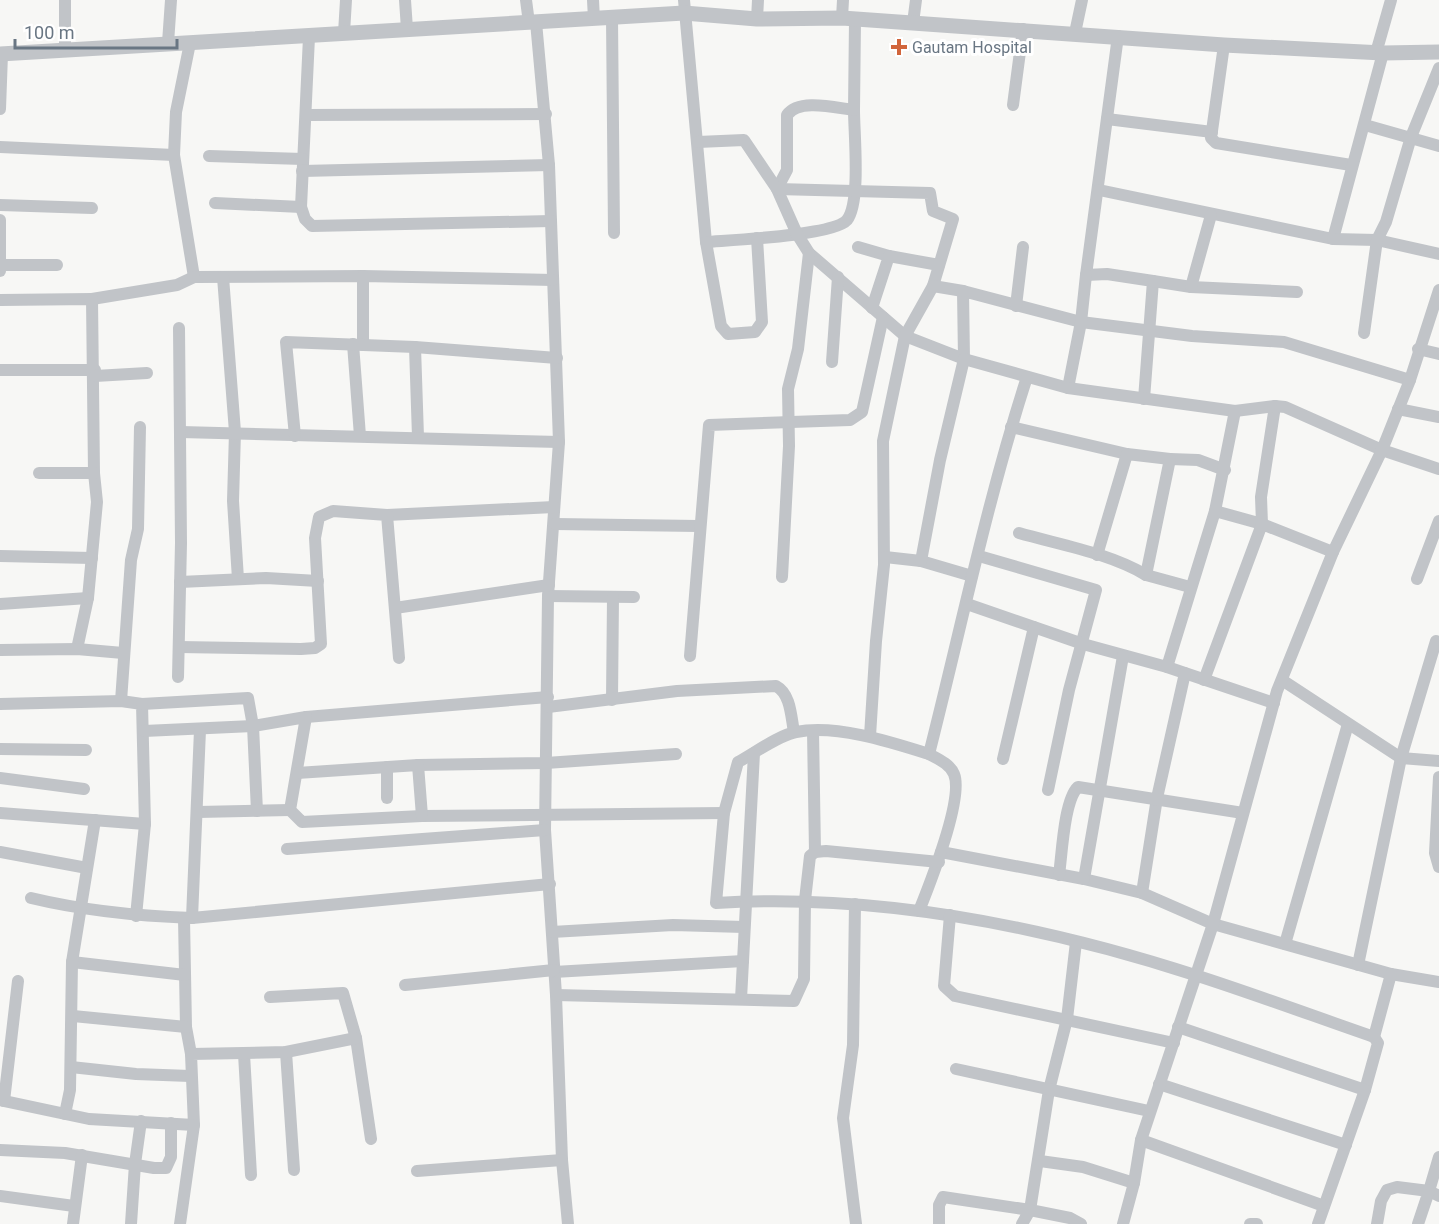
<svg xmlns="http://www.w3.org/2000/svg" width="1439" height="1224" viewBox="0 0 1439 1224" font-family="Roboto,sans-serif">
<style>
.lines{fill:none;stroke-linecap:round;stroke-linejoin:round}
.minor{stroke:#c1c4c8;stroke-width:12}
.tertiary{stroke:#c1c4c8;stroke-width:15}
.poi-dot{fill:#d1653b;stroke:#fff;stroke-width:2}
.labels{text-anchor:middle;stroke-width:6;stroke-linejoin:round;paint-order:stroke}
.poi-label{font-size:16px;fill:#697683;stroke:#fff;text-anchor:start}
</style>
<rect width="100%" height="100%" fill="#f7f7f5"/>
<g class="lines">
<g class="minor">
<polyline points="405,0 407,29"/>
<polyline points="526,0 529,23"/>
<polyline points="593,0 594,19"/>
<path d="M684,0L706,242C730,240 833,236 847,220C861,202 854,134 854,110"/>
<polyline points="612,18 614,233"/>
<polyline points="842,18 843,0"/>
<polyline points="757,19 758,0"/>
<path d="M855,20L854,110C836,108 799,98 787,115V170L777,189L797,234L809,253L905,336L964,359L963,291L1081,322L1192,336L1284,342L1410,380"/>
<polyline points="536,22 549,165 559,442 548,596 545,830 556,995 562,1160 568,1224"/>
<polyline points="913,23 916,0"/>
<polyline points="344,33 346,0"/>
<polyline points="1075,33 1082,0"/>
<polyline points="1118,36 1086,275 1107,274 1153,281 1144,399"/>
<polyline points="309,37 301,207 305,219 312,226 551,221"/>
<polyline points="168,43 171,0"/>
<polyline points="190,43 176,112 174,155 194,277 363,276 553,280"/>
<polyline points="1224,45 1211,138 1216,143 1351,165"/>
<polyline points="65,50 65,0"/>
<polyline points="1376,53 1391,0"/>
<polyline points="1013,105 1023,29"/>
<polyline points="0,109 2,54"/>
<polyline points="306,115 546,114"/>
<polyline points="1107,119 1212,132"/>
<polyline points="1365,125 1439,146"/>
<polyline points="698,142 744,140 777,189 930,193 933,211 953,219 933,286 905,336 883,441 884,565 876,641 870,736"/>
<polyline points="0,147 174,155"/>
<polyline points="209,156 303,159"/>
<polyline points="302,171 549,165"/>
<polyline points="1099,190 1333,239 1383,53"/>
<polyline points="215,203 301,207"/>
<polyline points="0,205 92,208"/>
<polyline points="0,220 0,271"/>
<polyline points="1333,239 1377,240 1439,254"/>
<polyline points="706,242 721,326 728,334 755,332 762,322 757,238"/>
<polyline points="858,247 889,256 872,308"/>
<polyline points="889,256 939,265"/>
<polyline points="2,265 57,265"/>
<polyline points="223,277 235,432 233,501 238,579"/>
<polyline points="1153,281 1191,287 1297,292"/>
<polyline points="933,286 963,291"/>
<polyline points="1191,287 1211,215"/>
<polyline points="92,299 177,285 194,277"/>
<polyline points="0,300 92,299 94,473 97,502 88,598 77,649"/>
<polyline points="1016,306 1023,247"/>
<polyline points="1364,333 1377,240 1386,222 1411,137 1439,68"/>
<polyline points="353,344 360,436"/>
<polyline points="363,345 363,276"/>
<polyline points="415,347 418,437"/>
<polyline points="1418,349 1439,354"/>
<polyline points="832,362 838,277"/>
<polyline points="0,370 95,370"/>
<polyline points="95,376 147,373"/>
<polyline points="1068,388 1081,322 1086,275"/>
<polyline points="1398,409 1439,417"/>
<polyline points="1011,427 1127,454"/>
<polyline points="181,432 559,442"/>
<polyline points="295,436 286,342 415,347 557,358"/>
<polyline points="1170,459 1198,460 1225,470"/>
<polyline points="39,473 94,473"/>
<polyline points="1215,511 1262,524 1261,497 1275,406"/>
<polyline points="387,515 554,507"/>
<polyline points="555,524 698,526"/>
<path d="M1019,533C1061,545 1109,553 1146,575"/>
<polyline points="1097,555 1127,454 1170,459 1146,575 1190,587"/>
<polyline points="0,556 92,558"/>
<polyline points="979,556 1096,590 1069,690 1048,790"/>
<polyline points="885,557 921,561 972,576"/>
<polyline points="921,561 940,460 964,359 1068,388 1235,411 1275,406 1285,407 1382,450 1439,469"/>
<polyline points="782,577 789,446 788,389 798,349 809,253"/>
<polyline points="1417,579 1439,521"/>
<polyline points="180,582 266,578 318,581"/>
<polyline points="548,596 634,597"/>
<polyline points="0,604 88,598"/>
<polyline points="967,604 1083,644 1167,667 1274,703"/>
<polyline points="395,608 549,585"/>
<polyline points="179,647 301,649 315,648 321,644 315,538 319,517 333,511 387,515 399,658"/>
<polyline points="0,650 77,649 123,653"/>
<polyline points="690,656 709,425 850,420 862,412 883,317"/>
<polyline points="1123,656 1084,879 1142,893 1157,798 1185,673"/>
<polyline points="1167,667 1215,511 1235,411"/>
<polyline points="178,677 181,543 179,328"/>
<polyline points="1204,680 1262,524 1333,552"/>
<polyline points="1282,680 1401,758 1439,761"/>
<polyline points="612,700 613,597"/>
<polyline points="121,701 131,560 138,529 140,427"/>
<polyline points="0,704 121,701 142,704 145,824 136,916"/>
<polyline points="142,704 248,698 253,726 257,811"/>
<path d="M548,707L677,691L776,686C791,694 791,717 794,732"/>
<polyline points="306,717 548,697"/>
<polyline points="144,731 253,726 306,717 290,810 302,822 422,816 724,813"/>
<polyline points="813,731 815,852"/>
<polyline points="0,749 86,750"/>
<path d="M929,754C891,742 836,724 796,732C779,735 753,754 738,762L724,813L716,903C878,893 1044,926 1198,976C1257,995 1316,1017 1374,1037L1378,1043L1365,1090L1318,1224"/>
<polyline points="1003,759 1034,627"/>
<polyline points="418,765 546,763 676,754"/>
<polyline points="297,773 418,765 422,816"/>
<polyline points="1439,777 1435,853 1439,867"/>
<polyline points="0,778 84,789"/>
<polyline points="387,798 387,767"/>
<polyline points="198,812 290,810"/>
<polyline points="0,813 145,824"/>
<polyline points="287,849 545,830"/>
<polyline points="0,852 87,868"/>
<polyline points="941,852 1084,879"/>
<path d="M1059,875C1062,854 1064,800 1078,787L1243,813"/>
<polyline points="1142,893 1213,924 1391,974 1439,982"/>
<path d="M31,898C85,911 137,916 192,918L550,884"/>
<polyline points="855,904 853,1045 843,1118 856,1224"/>
<path d="M919,911C929,886 964,798 954,774C950,764 938,759 929,754C961,628 987,501 1027,377"/>
<polyline points="950,915 944,986 955,996 1174,1043"/>
<polyline points="184,918 186,1027 191,1054"/>
<polyline points="192,918 200,730"/>
<polyline points="552,932 673,925 744,927"/>
<polyline points="1076,942 1067,1019 1049,1090 1030,1210 1070,1218 1081,1224"/>
<polyline points="1285,944 1348,724"/>
<polyline points="72,962 185,975"/>
<polyline points="1358,965 1401,758 1436,641"/>
<polyline points="554,972 743,961"/>
<polyline points="405,985 554,970"/>
<polyline points="556,995 794,1001 804,979 805,900 810,856 815,852 826,851 939,862"/>
<polyline points="270,997 343,993 356,1038 371,1139"/>
<polyline points="741,999 754,753"/>
<polyline points="73,1016 186,1027"/>
<polyline points="1178,1027 1365,1090"/>
<polyline points="1374,1037 1391,974"/>
<polyline points="286,1052 294,1170"/>
<polyline points="244,1054 251,1175"/>
<polyline points="71,1067 136,1074 190,1076"/>
<polyline points="956,1069 1149,1111"/>
<polyline points="1159,1084 1346,1145"/>
<polyline points="0,1100 89,1119 194,1125 191,1054 286,1052 356,1038"/>
<polyline points="4,1101 18,981"/>
<polyline points="65,1114 70,1090 72,962 95,820"/>
<polyline points="1141,1140 1324,1206"/>
<polyline points="0,1150 65,1153 154,1168 166,1168 171,1157 171,1123"/>
<polyline points="1439,1157 1429,1191 1439,1196"/>
<polyline points="1040,1161 1083,1167 1134,1183"/>
<polyline points="417,1171 562,1160"/>
<polyline points="0,1196 74,1206"/>
<polyline points="73,1224 82,1155"/>
<polyline points="131,1224 135,1164 141,1121"/>
<polyline points="180,1224 194,1125"/>
<polyline points="939,1224 939,1205 943,1197 1030,1210 1022,1224"/>
<polyline points="1123,1224 1134,1183 1141,1140 1213,924 1277,691 1333,552 1382,450 1410,380 1439,290"/>
<polyline points="1250,1224 1257,1224"/>
<polyline points="1377,1224 1381,1201 1387,1190 1397,1187 1429,1191 1418,1224"/>
</g>
<polyline class="tertiary" points="0,54 684,13 757,19 842,18 1224,45 1383,53 1439,52"/>
</g>
<path class="poi-dot" d="M896 38h6v6h6v6h-6v6h-6v-6h-6v-6h6z"/>
<g class="labels">
<g class="poi-label">
<text x="912" y="53">Gautam Hospital</text>
</g>
</g>
<path d="M15 39v9h162v-9" fill="none" stroke="#697683" stroke-width="3"/>
<text x="24" y="39" font-size="18" fill="#697683" stroke="#ffffff" stroke-width="4.5" paint-order="stroke">100 m</text>
</svg>
